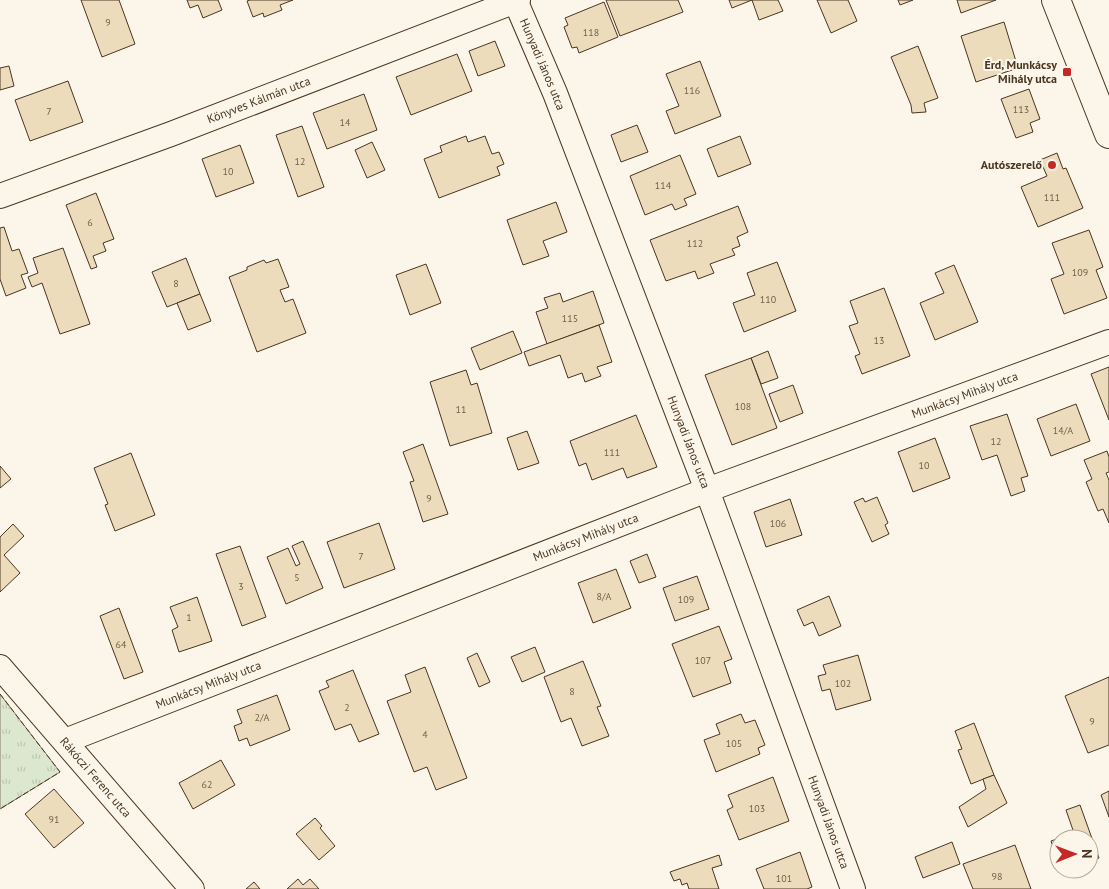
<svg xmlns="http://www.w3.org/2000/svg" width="1109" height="889" viewBox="0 0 1109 889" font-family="'PT Sans',sans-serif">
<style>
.park{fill:url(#park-tufts);stroke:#887966}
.building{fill:#ecdcbc;stroke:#4a3520}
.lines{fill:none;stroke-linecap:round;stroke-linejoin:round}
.street-casing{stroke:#4a3520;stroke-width:26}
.secondary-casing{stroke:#4a3520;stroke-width:30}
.street{stroke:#fbf6e9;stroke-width:24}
.secondary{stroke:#fbf6e9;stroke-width:28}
.fence{stroke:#4a3520;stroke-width:1;stroke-dasharray:6 2.5;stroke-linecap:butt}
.poi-dot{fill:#c62828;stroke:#fbf6e9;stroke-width:2}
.labels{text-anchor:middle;stroke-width:4;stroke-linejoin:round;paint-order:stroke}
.number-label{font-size:10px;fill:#725f47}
.street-label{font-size:12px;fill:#4a3520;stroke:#fbf6e9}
.poi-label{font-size:12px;font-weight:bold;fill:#4a3520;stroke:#fbf6e9;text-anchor:end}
</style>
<defs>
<pattern id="park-tufts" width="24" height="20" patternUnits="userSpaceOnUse" patternTransform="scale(1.25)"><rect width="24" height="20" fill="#dce7d0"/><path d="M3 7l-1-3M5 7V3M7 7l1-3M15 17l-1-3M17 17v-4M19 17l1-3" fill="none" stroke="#bec7b2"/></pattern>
</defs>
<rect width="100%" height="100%" fill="#fbf6e9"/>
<polygon class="park" points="0,694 60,772 0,809"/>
<g class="building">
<polygon points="81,0 119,0 135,44 102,57"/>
<polygon points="187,0 218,0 222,10 203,18 198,5 190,8"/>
<polygon points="250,0 293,0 280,5 282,10 264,17 263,13 253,17 247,1"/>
<polygon points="606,0 678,0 683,12 620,36"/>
<polygon points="729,0 778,0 783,11 759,20 752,0 732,8"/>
<polygon points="817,0 848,0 857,21 831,33"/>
<polygon points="898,0 913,0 900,5"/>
<polygon points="957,0 996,0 961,13"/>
<polygon points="604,2 618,37 579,53 577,47 572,48 564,27 568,25 565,18"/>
<polygon points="1004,22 1018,68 976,82 961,36"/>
<polygon points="495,41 505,66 478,76 469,51"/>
<polygon points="918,46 938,98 924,103 926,112 912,113 911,105 891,57"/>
<polygon points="457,54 472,91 411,115 396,77"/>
<polygon points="700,61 721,116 675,134 666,111 679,106 666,74"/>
<polygon points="9,66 14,86 0,90 0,68"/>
<polygon points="68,81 83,122 30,141 15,100"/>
<polygon points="1029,89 1040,119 1030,123 1033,132 1016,138 1001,99"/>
<polygon points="364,94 377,130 327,149 313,113"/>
<polygon points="637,125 648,152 621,162 611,135"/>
<polygon points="302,126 324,187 298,197 276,135"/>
<polygon points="466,136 468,142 485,136 492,154 499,152 504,164 497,167 500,175 439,198 424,159 442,152 440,146"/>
<polygon points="740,136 751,164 718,177 707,149"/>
<polygon points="372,142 385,170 367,178 355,150"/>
<polygon points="240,145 254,183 216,197 202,159"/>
<polygon points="1057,153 1063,169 1066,168 1083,208 1038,227 1021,187 1047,176 1040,160"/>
<polygon points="680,155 696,194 684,199 687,205 675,210 672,204 645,215 630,176"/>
<polygon points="96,193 114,239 103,243 106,251 93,256 97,267 91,269 66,205"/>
<polygon points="556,202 567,232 543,241 549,256 523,265 507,220"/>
<polygon points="738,206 748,232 737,237 740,246 732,249 735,255 710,264 714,273 698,279 695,271 666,281 650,240"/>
<polygon points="4,227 12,251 19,249 28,273 21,275 26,288 6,296 0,279 0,228"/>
<polygon points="1089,230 1103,267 1096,270 1107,298 1064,314 1051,279 1064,274 1052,243"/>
<polygon points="63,248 90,324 60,334 42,283 32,287 28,277 38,273 33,258"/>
<polygon points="186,258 200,294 167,307 152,272"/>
<polygon points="278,259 289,287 280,290 285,302 293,299 306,333 257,352 229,277 247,270 247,267 264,260 266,263"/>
<polygon points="777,262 796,311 744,332 733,303 755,295 747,273"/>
<polygon points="426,264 441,303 410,315 396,275"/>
<polygon points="954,265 978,322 935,340 920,303 944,293 935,273"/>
<polygon points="884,288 910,356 862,374 855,356 860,354 849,326 858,323 850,301"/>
<polygon points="593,291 604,323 547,344 536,312 548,308 544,298 560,293 563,302"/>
<polygon points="200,294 211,321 188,330 177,303"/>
<polygon points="599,325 612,362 597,367 601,376 585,382 582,373 568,378 560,355 529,366 524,352"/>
<polygon points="513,331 522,353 480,370 471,348"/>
<polygon points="768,351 778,378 761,384 751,358"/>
<polygon points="751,358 777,428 732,445 705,375"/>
<polygon points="1109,367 1109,420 1091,374"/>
<polygon points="466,370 471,385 477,383 492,433 450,446 430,382"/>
<polygon points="793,385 803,413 780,422 769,394"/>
<polygon points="1076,404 1090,441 1051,456 1037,419"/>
<polygon points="1007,414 1028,476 1021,478 1025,491 1011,496 997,455 982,460 970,426"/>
<polygon points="636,415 657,467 627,478 623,468 592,480 586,463 579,466 570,441"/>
<polygon points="527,431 539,463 518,470 507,438"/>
<polygon points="935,438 950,478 913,492 898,452"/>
<polygon points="423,444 448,514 423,522 410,482 414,481 403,452"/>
<polygon points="1107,451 1109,457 1109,472 1106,473 1109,480 1109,523 1103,509 1098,511 1086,482 1092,479 1084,460"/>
<polygon points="131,453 155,515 115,531 105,505 108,504 94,468"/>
<polygon points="0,466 11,479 0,488"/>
<polygon points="877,497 888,523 885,525 889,534 872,542 854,502 863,498 865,502"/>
<polygon points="790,499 802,535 766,547 754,512"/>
<polygon points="379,523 395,569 344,588 327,542"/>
<polygon points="13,524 24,536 4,555 20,573 0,592 0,537"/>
<polygon points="303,541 323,588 286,604 267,557 288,548 296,566 300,564 292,546"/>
<polygon points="240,546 266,617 242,626 216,554"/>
<polygon points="647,554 656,577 639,583 630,561"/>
<polygon points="616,569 631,608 593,623 578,583"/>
<polygon points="697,576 709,609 675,621 663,588"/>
<polygon points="829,596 841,626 819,636 813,622 804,626 797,610"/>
<polygon points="197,597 212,641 179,652 172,630 178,627 170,607"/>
<polygon points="119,608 143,672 124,679 100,616"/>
<polygon points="719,626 732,659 724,662 731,683 693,697 672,644"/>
<polygon points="535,647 545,672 522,682 511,657"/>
<polygon points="477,653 490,682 479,687 467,658"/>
<polygon points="858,655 871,700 836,710 830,689 822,691 818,676 826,674 823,665"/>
<polygon points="583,661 601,706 597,707 609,736 582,746 571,718 561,722 544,677"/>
<polygon points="425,667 467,778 436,790 427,767 414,772 387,701 411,692 405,675"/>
<polygon points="353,670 379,734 359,742 351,724 335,730 319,691 329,687 326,681"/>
<polygon points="1109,677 1109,745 1088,753 1065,696"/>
<polygon points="277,695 290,730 250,746 247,738 239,741 234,726 242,723 237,710"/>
<polygon points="741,714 745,723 755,720 765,745 758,748 760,754 716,772 704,740 720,734 716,724"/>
<polygon points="974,723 994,775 971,784 958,750 962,749 955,731"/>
<polygon points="221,760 235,785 193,809 179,783"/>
<polygon points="994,775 1007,803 968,827 959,807 986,789 983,779"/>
<polygon points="773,777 789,821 739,840 727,810 733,807 728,795"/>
<polygon points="54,789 84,823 54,848 25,814"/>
<polygon points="1109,791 1109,817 1101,795"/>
<polygon points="1080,805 1099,858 1089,862 1089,839 1059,839 1059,864 1051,841 1074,833 1066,810"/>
<polygon points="315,818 322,826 320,828 335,846 319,860 296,834"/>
<polygon points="952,842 960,864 923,878 915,857"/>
<polygon points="1015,845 1031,889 973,889 963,864"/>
<polygon points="800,852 812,887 807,889 764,889 756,869"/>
<polygon points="719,855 722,865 712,868 719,889 689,889 687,883 682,885 680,879 674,881 670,872"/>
<polygon points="298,879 303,885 310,879 319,889 287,889"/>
<polygon points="254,882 260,889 246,889"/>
</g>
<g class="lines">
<defs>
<g id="street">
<path id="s1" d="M515,0L555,93L707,490L853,889"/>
<path id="s2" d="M0,196L171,134L518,0"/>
<path id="s3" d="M0,667L192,889"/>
<path id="s4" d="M65,741L707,490L1109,342"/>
</g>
<polyline id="secondary" points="1056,0 1109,134"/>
</defs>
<use href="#street" class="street-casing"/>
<use href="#secondary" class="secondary-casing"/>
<use href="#street" class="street"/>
<use href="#secondary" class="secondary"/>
<polyline class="fence" points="0,694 60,772 0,809"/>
</g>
<g class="poi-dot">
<rect x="1062" y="67" width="10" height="10" rx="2.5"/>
<circle cx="1052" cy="165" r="5"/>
</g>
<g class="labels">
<g class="number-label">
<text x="108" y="26">9</text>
<text x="591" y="36">118</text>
<text x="692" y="94">116</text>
<text x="1021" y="113">113</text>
<text x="49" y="115">7</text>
<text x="345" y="126">14</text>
<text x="300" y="165">12</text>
<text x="228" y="175">10</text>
<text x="663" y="189">114</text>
<text x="1052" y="201">111</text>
<text x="90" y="226">6</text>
<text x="695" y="247">112</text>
<text x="1080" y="276">109</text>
<text x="176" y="287">8</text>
<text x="768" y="303">110</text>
<text x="570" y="322">115</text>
<text x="879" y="344">13</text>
<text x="743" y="410">108</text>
<text x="461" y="413">11</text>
<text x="1063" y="434">14/A</text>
<text x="996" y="445">12</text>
<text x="612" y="456">111</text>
<text x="924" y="469">10</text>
<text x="429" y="502">9</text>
<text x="778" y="527">106</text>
<text x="361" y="560">7</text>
<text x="297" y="581">5</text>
<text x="241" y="590">3</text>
<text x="604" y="600">8/A</text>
<text x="686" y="603">109</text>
<text x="189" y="621">1</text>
<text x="121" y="648">64</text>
<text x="703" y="664">107</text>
<text x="843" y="687">102</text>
<text x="572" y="695">8</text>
<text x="347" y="711">2</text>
<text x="262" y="721">2/A</text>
<text x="1092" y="725">9</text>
<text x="425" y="738">4</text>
<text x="734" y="747">105</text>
<text x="207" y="788">62</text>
<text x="757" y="812">103</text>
<text x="54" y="823">91</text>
<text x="997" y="880">98</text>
<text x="784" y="882">101</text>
</g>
<g class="street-label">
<text dy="4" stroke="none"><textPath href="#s1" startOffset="70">Hunyadi János utca</textPath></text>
<text dy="4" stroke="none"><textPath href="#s2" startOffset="276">Könyves Kálmán utca</textPath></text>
<text dy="4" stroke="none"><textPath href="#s4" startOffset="964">Munkácsy Mihály utca</textPath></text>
<text dy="4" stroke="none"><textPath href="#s1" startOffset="475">Hunyadi János utca</textPath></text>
<text dy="4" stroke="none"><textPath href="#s4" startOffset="559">Munkácsy Mihály utca</textPath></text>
<text dy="4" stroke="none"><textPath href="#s4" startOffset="154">Munkácsy Mihály utca</textPath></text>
<text dy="4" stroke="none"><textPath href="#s3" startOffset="146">Rákóczi Ferenc utca</textPath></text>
<text dy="4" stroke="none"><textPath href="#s1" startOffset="880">Hunyadi János utca</textPath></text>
</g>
<g class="poi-label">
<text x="1057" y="69">Érd, Munkácsy<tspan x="1057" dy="14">Mihály utca</tspan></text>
<text x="1042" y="169">Autószerelő</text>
</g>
</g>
<g transform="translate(1074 854) rotate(89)"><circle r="24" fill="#fbf6e9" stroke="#b4a999"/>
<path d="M0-4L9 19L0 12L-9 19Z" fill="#c62828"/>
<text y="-8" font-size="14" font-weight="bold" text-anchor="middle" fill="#4a3520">N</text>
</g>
</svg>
